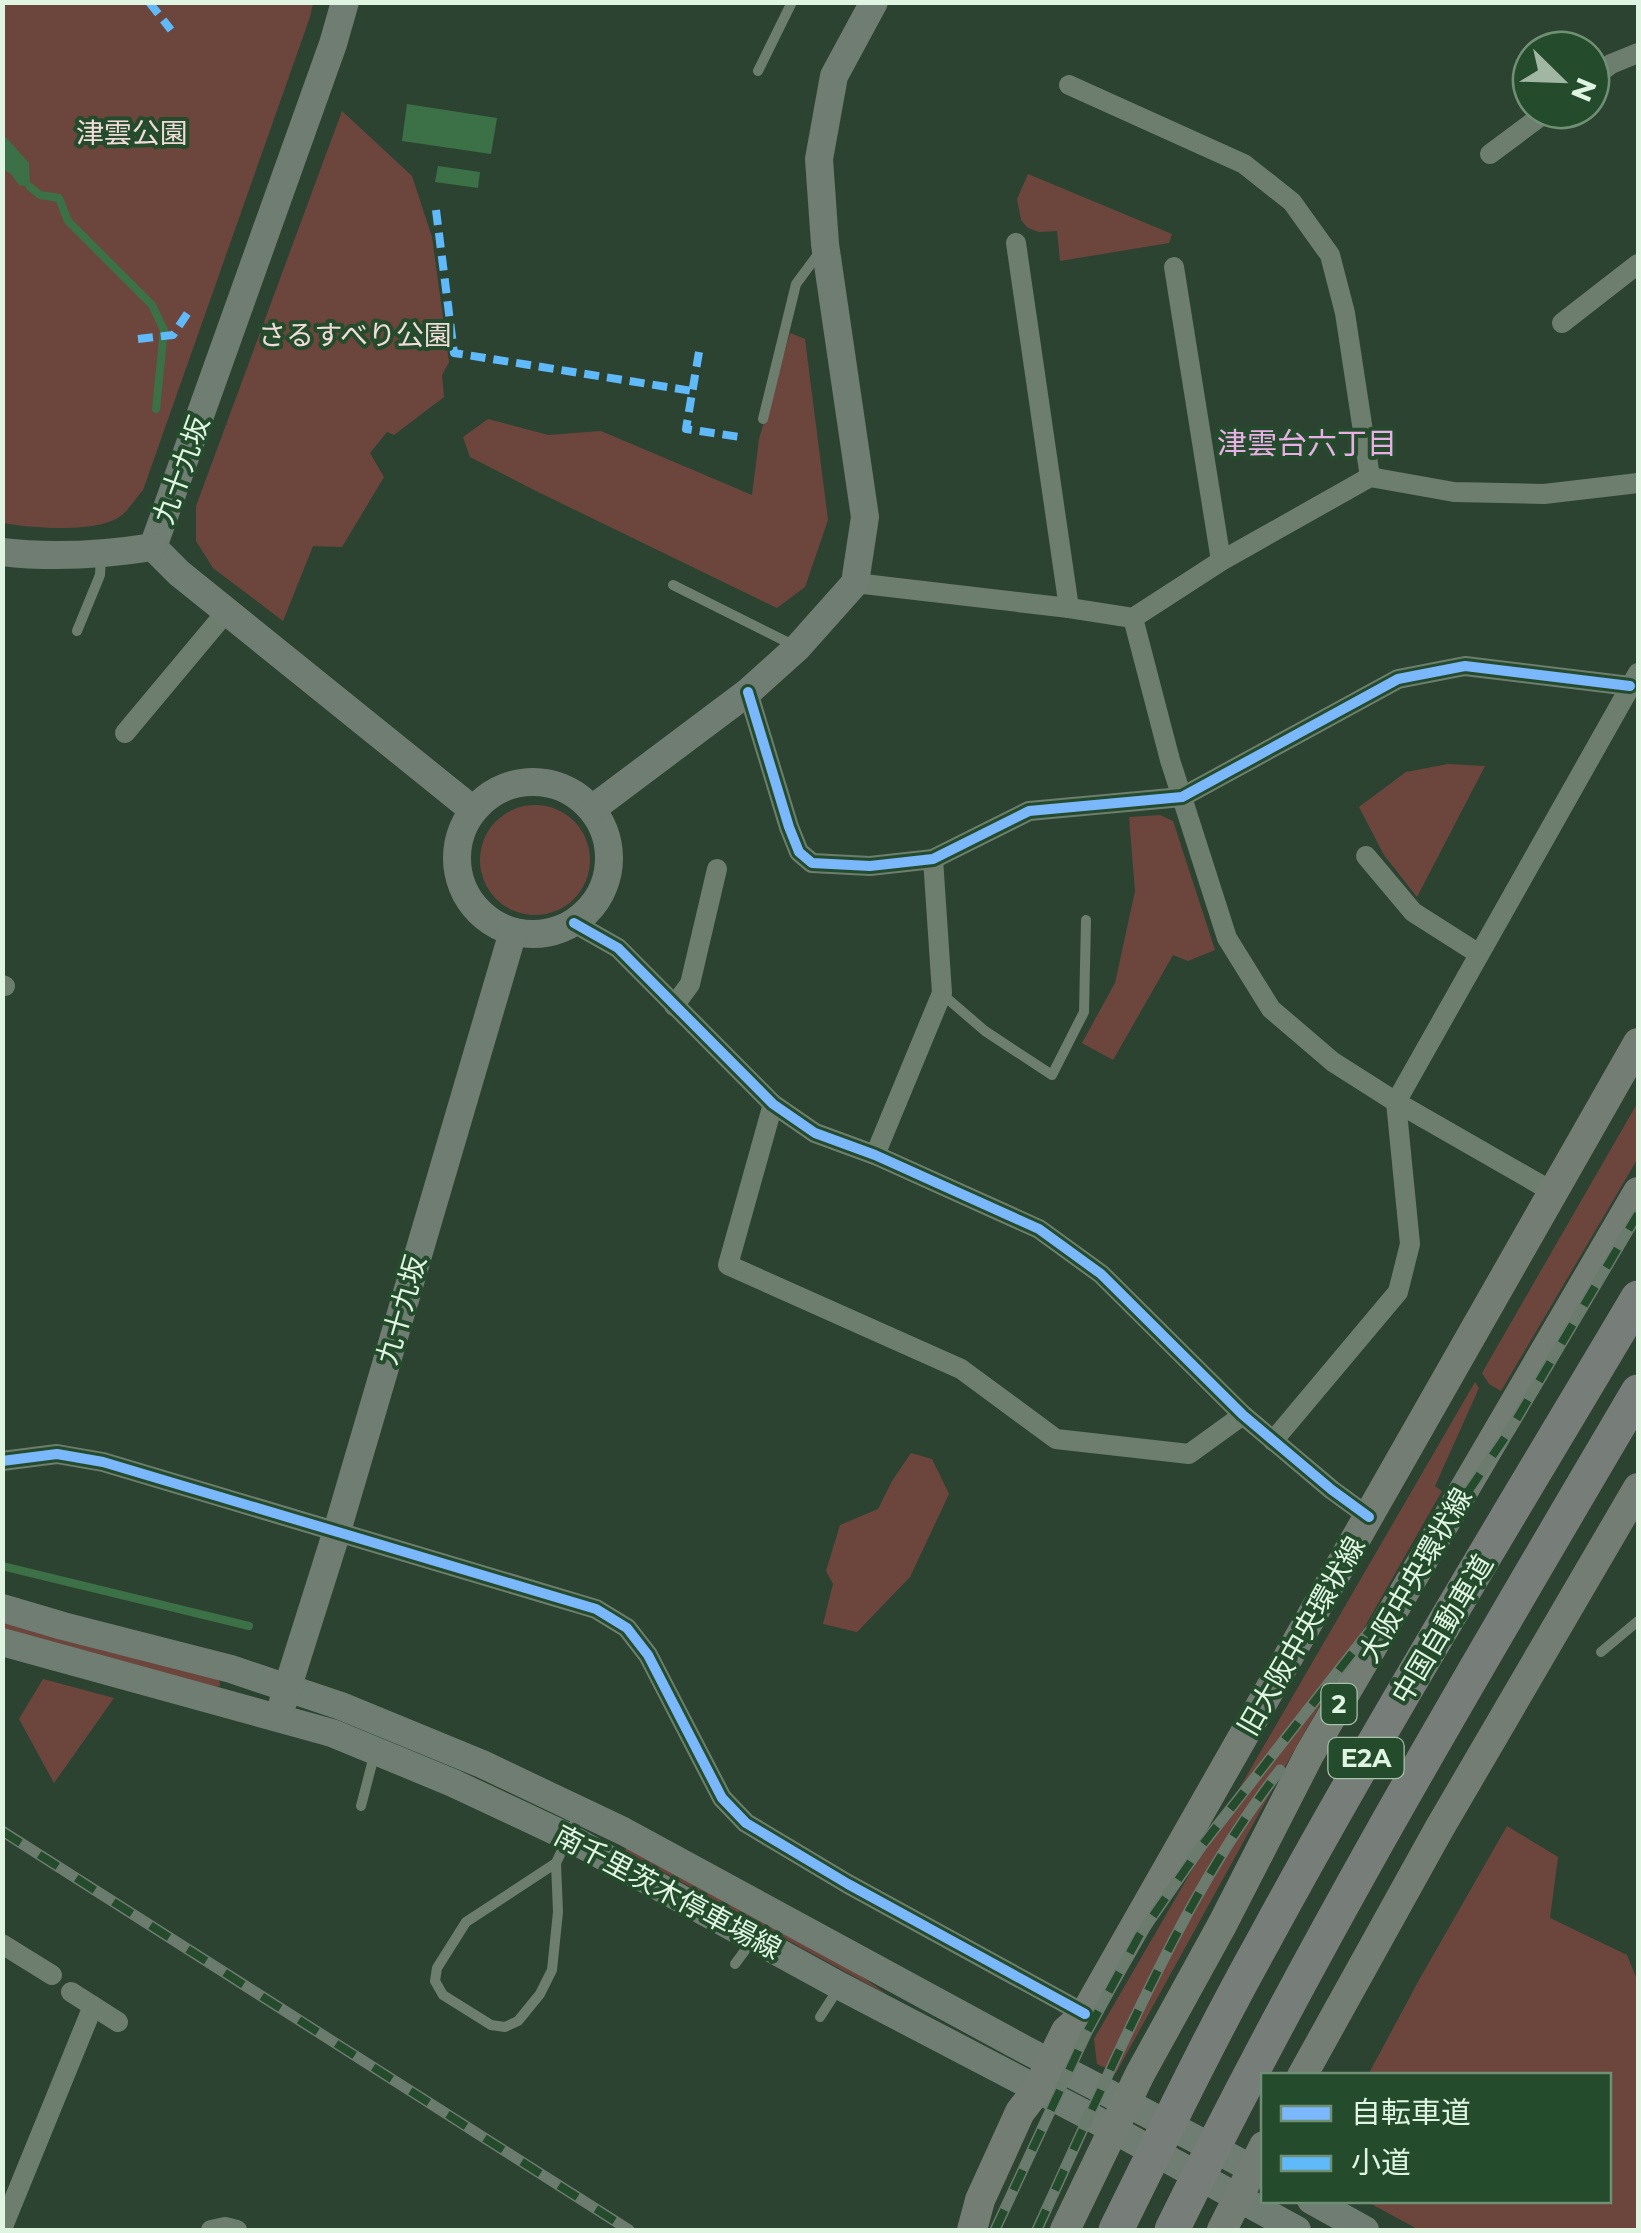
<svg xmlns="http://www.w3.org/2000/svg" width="1641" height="2233" viewBox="0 0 1641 2233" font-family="Montserrat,'Noto Sans JP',sans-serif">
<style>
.green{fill:#6c463d}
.water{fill:#3c7046}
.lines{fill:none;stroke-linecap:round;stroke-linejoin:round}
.stream{stroke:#3c7046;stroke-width:8}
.lane{stroke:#6d7e6f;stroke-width:10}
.street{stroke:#6d7e6f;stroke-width:20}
.secondary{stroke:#6f7d72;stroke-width:28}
.primary{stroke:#737d74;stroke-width:30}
.highway{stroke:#777d78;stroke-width:35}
.rail-casing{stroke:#6b7b6e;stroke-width:11}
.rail{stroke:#244c2c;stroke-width:8;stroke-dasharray:22;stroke-linecap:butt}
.quiet{stroke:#60bafa;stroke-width:8;stroke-dasharray:15 8;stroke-linecap:butt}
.cycleway-casing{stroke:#244c2c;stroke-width:16}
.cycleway{stroke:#7ab7fb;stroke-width:10}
.labels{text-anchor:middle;stroke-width:8;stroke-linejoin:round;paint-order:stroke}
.shield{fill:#244c2c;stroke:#a7c2ab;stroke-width:2.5}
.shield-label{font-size:25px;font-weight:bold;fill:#dff5e1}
.park-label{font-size:28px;fill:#f1dbd8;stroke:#244c2c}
.street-label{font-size:28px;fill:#dff5e1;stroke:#244c2c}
.neighbourhood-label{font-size:30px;fill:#eaafe6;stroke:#244c2c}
</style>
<rect width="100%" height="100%" fill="#2d4332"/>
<g class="green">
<path d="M2,3H313L310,17L143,490C136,498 130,508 122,515C98,534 32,528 3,523Z"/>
<polygon points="342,111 412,176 432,237 449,362 442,375 444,397 394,435 387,432 370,453 384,477 342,547 313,546 283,621 213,568 196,541 196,506"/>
<polygon points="1028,174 1172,234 1169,243 1060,261 1057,231 1039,232 1028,228 1021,220 1017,199"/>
<polygon points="790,333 805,339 828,520 805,587 777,608 536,491 470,457 463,437 488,419 548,435 601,431 752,495 759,439"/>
<polygon points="1448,764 1485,766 1417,897 1384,855 1359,807 1406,772"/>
<circle cx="535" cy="860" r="55"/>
<polygon points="1160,815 1173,821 1215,950 1188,961 1173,955 1113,1060 1082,1043 1115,983 1135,891 1129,817"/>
<polygon points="1638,1102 1638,1158 1501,1391 1489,1384 1482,1373"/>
<polygon points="1475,1382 1479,1388 1435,1486 1442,1491 1278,1779 1116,2073 1097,2064 1094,2039"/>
<polygon points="911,1453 932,1459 949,1494 910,1577 857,1632 823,1624 833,1584 826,1571 840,1525 878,1509 892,1481"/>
<polygon points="2,1620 219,1678 220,1686 215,1687 3,1630"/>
<polygon points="43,1679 114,1698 54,1783 19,1719"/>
<polygon points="1507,1826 1558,1857 1550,1918 1627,1955 1638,1982 1638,2230 1419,2230 1366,2201 1608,2200 1608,2076 1368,2075 1419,1980"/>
<polygon points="629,1844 831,1954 886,1994 625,1851"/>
</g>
<g class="water">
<polygon points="407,104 497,118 491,154 402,141"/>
<polygon points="2,133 29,163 30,187 19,185 11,174 3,169"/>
<polygon points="438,166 480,172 478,188 435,182"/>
</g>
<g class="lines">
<g class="stream">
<polyline points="30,187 40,195 59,198 68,221 152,305 164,330 156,409"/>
<polyline points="2,1566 249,1626"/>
</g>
<g class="lane">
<polyline points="758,71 792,2"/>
<polyline points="763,419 796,284 819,253"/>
<polyline points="673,585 793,645"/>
<polyline points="77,631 100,575 101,556"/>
<polyline points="942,994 985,1031 1052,1075 1084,1012 1086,920"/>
<polyline points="1601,1652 1638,1621"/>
<polyline points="361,1806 375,1752"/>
<polyline points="556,1863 466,1922 437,1968 435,1981 443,1995 491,2025 505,2027 518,2021 540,1994 552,1970 558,1912 556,1863 580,1812"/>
<polyline points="735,1964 752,1941"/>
<polyline points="820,2017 840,1986"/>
</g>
<g class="street">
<polyline points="1591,79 1611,64 1638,53"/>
<polyline points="1069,85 1244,164 1292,202 1330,255 1345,313 1370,477"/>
<polyline points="1490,154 1549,110"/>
<polyline points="1016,243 1069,608"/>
<polyline points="1174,267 1221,561"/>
<polyline points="1562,323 1638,264"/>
<polyline points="855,583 1069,608 1133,618 1221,561 1370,477 1454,492 1544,494 1638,483"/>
<polyline points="1133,618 1170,760 1227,938 1271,1009 1333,1062 1396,1102 1553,1192"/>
<polyline points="748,692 789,827 799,852 812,863 870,866 933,859 1029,811 1182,797 1398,679 1465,666 1630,686"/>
<polyline points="125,733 227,611"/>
<polyline points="1366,856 1413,912 1479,954"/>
<polyline points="574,923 618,948 773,1104 815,1133 875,1155 1039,1229 1101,1274 1243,1415 1332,1490 1369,1517"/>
<polyline points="2,985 5,986"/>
<polyline points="674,1006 690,984 717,869"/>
<polyline points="773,1104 728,1265 961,1369 1056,1439 1189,1454 1243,1415"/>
<polyline points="875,1155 942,993 933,859"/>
<polyline points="1273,1441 1398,1292 1410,1244 1396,1102 1638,673"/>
<polyline points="2,1461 57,1454 103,1462 596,1609 627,1628 648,1655 722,1798 746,1823 848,1884 1085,2014"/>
<polyline points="2,1944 52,1975"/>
<polyline points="71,1992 118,2022"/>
<polyline points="2,2229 93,2006"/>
<polyline points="211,2230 225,2227 237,2230"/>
</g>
<g class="secondary">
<polyline points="153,547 333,44 345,2"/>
<polyline points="153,547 179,573 473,810"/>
<path d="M2,552C53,558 103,555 153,547"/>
<circle cx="533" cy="858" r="76"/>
<polyline points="592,809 748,692 798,647 855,583 865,517 825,244 819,159 834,76 874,2"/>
<polyline points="2,1608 63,1626 231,1669 341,1706 482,1764 623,1831 1024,2049 1264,2175"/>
<polyline points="2,1642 332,1733 453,1783 568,1837 840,1986 1087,2115 1297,2230"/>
<polyline points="283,1702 337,1531 513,932"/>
<polyline points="1311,2200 1365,2230"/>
</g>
<g class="primary">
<polyline points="1302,2076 1439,1829 1638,1488"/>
<polyline points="972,2230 980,2200 1020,2112 1037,2090 1066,2031 1085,2014 1638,1043"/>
<polyline points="1065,2230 1140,2074 1222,1925 1309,1755 1638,1192"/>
<polyline points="1222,2230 1264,2146"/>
</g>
<g class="highway">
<path d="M1116,2230C1164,2133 1211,2035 1264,1940C1382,1722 1512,1511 1638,1298"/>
<path d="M1172,2230C1312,1943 1476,1668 1638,1392"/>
</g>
<defs>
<g id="rail">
<polyline points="2,1831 629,2230"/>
<polyline points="995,2230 1086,2034 1139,1936 1203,1844 1400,1592 1512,1427 1638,1214"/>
<path d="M1037,2230C1064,2170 1092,2109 1120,2049C1166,1951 1214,1855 1280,1770"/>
</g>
</defs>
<use href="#rail" class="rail-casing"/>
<use href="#rail" class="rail"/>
<g class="quiet">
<polyline points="149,2 171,30"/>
<polyline points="436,210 454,353 692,391"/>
<polyline points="138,339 173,335 191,308"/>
<polyline points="699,352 686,429 740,437"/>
</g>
<defs>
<g id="cycleway">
<polyline points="748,692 789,827 799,852 812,863 870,866 933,859 1029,811 1182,797 1398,679 1465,666 1630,686"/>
<polyline points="574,923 618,948 773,1104 815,1133 875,1155 1039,1229 1101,1274 1243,1415 1332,1490 1369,1517"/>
<polyline points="2,1461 57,1454 103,1462 596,1609 627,1628 648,1655 722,1798 746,1823 848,1884 1085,2014"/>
</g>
</defs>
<use href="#cycleway" class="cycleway-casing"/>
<use href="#cycleway" class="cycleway"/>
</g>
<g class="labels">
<g class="shield">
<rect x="1321.5" y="1684" width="35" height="40" rx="8"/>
<rect x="1328.5" y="1738" width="75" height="40" rx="8"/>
</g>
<g class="shield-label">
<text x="1339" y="1713">2</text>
<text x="1366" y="1767">E2A</text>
</g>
<g class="park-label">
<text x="132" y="143">津雲公園</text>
<text x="355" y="345">さるすべり公園</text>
</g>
<g class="street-label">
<text transform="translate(181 470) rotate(-70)" y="10">九十九坂</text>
<text transform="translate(401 1310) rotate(-74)" y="10">九十九坂</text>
<text transform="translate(1415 1575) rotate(-60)" y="10">大阪中央環状線</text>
<text transform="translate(1442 1629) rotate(-59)" y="10">中国自動車道</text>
<text transform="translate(1301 1636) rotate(-60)" y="10">旧大阪中央環状線</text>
<text transform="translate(668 1892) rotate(28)" y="10">南千里茨木停車場線</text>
</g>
<g class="neighbourhood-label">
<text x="1307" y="454">津雲台六丁目</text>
</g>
</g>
<rect width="1641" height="2233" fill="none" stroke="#dff5e1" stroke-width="10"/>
<rect x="1261" y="2073" width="350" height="130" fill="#244c2c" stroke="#6f9074" stroke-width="2.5"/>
<rect x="1281" y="2106" width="50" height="15" fill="#7ab7fb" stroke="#6f9074" stroke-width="2.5"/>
<text x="1351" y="2123" font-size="30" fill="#dff5e1">自転車道</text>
<rect x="1281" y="2156" width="50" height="15" fill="#60bafa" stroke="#6f9074" stroke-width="2.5"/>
<text x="1351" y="2173" font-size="30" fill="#dff5e1">小道</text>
<g transform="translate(1561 80) rotate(113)"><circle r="48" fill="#244c2c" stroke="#6f9074" stroke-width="2.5"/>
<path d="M0-8L18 38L0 25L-18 38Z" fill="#a1b7a4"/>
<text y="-15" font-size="28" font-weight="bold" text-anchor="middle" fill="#dff5e1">N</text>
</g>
</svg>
